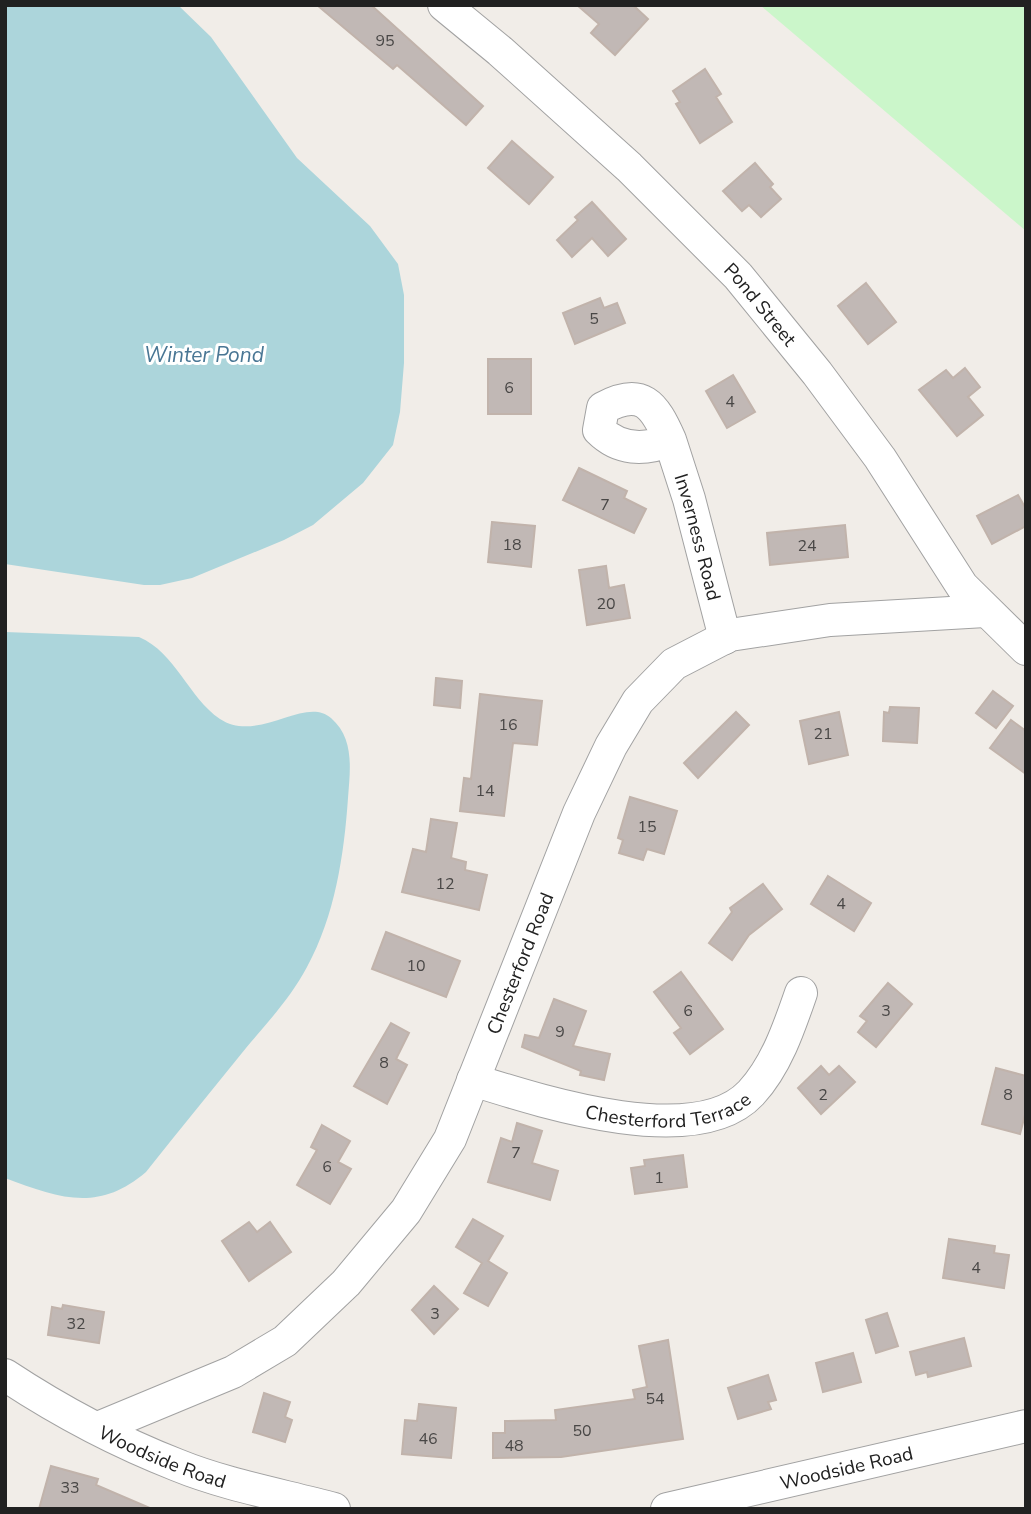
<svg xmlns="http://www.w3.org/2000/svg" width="1031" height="1514" viewBox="0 0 1031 1514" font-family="'Nunito Sans',sans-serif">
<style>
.park{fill:#cbf6ca}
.water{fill:#acd5db}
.building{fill:#c1b8b5;stroke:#c1b3ab;stroke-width:2}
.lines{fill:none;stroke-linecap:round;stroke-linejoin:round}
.minor-casing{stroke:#a2a2a2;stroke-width:34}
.minor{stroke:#fff;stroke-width:32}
.labels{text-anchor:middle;stroke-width:6;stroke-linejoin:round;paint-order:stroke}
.number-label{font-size:16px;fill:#494746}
.street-label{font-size:19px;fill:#212121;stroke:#fff}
.water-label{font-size:21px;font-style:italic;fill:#497694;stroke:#fff}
</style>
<rect width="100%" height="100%" fill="#f1ede8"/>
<polygon class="park" points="760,5 1026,5 1026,231"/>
<g class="water">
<polygon points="5,5 178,5 211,37 297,158 370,226 398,264 404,295 404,363 400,412 393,445 363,483 313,525 284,540 192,578 160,585 144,585 5,564"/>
<path d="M5,632L139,637C176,653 188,697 220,719C258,744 305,695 331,718C355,739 350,770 348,798C344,855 335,916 307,967C291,997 268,1022 246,1048C213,1089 179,1130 146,1172C98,1213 59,1198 5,1178Z"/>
</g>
<g class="building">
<polygon points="317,5 371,5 483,106 466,125 397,65 393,69"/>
<polygon points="577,5 633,5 648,19 615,55 591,33 599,24"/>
<polygon points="705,69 721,94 716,97 732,122 700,143 676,104 680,102 673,91"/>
<polygon points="512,141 553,177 529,204 488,168"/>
<polygon points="755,163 773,184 770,187 781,199 761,217 749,205 742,211 723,191"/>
<polygon points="592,202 626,239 608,256 592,238 572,257 557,240 578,220 575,217"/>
<polygon points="866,283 896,322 868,344 838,306"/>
<polygon points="600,298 604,308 617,303 625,323 575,344 563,313"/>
<rect x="488" y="359" width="43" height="55"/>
<polygon points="965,368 980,387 968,397 983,415 957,436 919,390 946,370 953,378"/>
<polygon points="733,375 755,412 727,428 706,391"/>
<polygon points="579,468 627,491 624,498 646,509 634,533 563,500"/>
<polygon points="1018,495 1026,509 1026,526 992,544 977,516"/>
<polygon points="492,522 535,526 531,567 488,562"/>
<polygon points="845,525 848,557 770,565 767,533"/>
<polygon points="606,566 609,588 624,585 630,618 587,625 579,570"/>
<polygon points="436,678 462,681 460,708 434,705"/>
<polygon points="993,691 1013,706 996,728 976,713"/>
<polygon points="480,694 542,701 537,745 513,743 504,816 460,811 464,778 471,779"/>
<polygon points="890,707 919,708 917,743 883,741 884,712 889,713"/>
<polygon points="736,712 749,725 698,778 684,763"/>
<polygon points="839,712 848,755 809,764 800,721"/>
<polygon points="1011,720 1026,731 1026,774 990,748"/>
<polygon points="630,797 677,811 664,854 647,849 643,860 619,853 623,840 618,838"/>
<polygon points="431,819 457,823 451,858 466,862 465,870 487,875 479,910 402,892 413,849 426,852"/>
<polygon points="828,876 871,903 854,931 811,904"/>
<polygon points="763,884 782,909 749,935 732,960 709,943 732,912 730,908"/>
<polygon points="386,932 460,961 446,997 372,969"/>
<polygon points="681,972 723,1029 690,1054 674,1033 681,1028 654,992"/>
<polygon points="888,983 912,1004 876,1047 858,1032 867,1021 860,1016"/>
<polygon points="554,999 586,1011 573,1046 610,1054 604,1080 580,1075 581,1071 522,1047 525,1035 539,1038"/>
<polygon points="391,1023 409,1033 396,1059 407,1065 387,1104 354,1086"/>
<polygon points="821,1066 829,1075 839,1066 855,1082 821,1114 798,1088"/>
<polygon points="996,1068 1026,1076 1026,1111 1020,1134 982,1124"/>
<polygon points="517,1123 542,1131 532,1163 558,1171 550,1200 488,1182 501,1138 512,1142"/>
<polygon points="322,1125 350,1141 338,1162 351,1169 330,1204 297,1185 317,1150 311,1147"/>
<polygon points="683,1155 687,1187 635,1194 631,1168 645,1166 644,1160"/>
<polygon points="473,1219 503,1236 488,1261 507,1273 488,1306 464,1293 482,1263 456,1247"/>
<polygon points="249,1222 257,1232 270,1222 291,1252 249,1281 222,1241"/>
<polygon points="949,1239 995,1246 994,1253 1009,1255 1004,1288 943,1278"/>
<polygon points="434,1286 458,1309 434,1334 412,1310"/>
<polygon points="63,1305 104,1312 99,1343 48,1335 52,1307 62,1309"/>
<polygon points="887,1313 898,1346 876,1353 866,1320"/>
<polygon points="964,1338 971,1366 928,1377 927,1372 916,1375 910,1352"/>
<polygon points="668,1340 683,1439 561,1457 493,1458 493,1433 505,1433 505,1421 556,1420 555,1410 635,1399 633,1390 647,1387 639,1346"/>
<polygon points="853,1353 861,1382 823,1392 816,1363"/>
<polygon points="768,1375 776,1400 768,1402 771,1409 738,1419 728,1388"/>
<polygon points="264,1393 290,1402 285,1417 292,1420 285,1442 253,1432"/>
<polygon points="419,1404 456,1408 451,1458 402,1454 405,1420 417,1421"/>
<polygon points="51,1466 98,1479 96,1485 152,1509 39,1509"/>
</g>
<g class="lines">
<defs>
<g id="minor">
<path id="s1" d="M444,5L500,51L629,167L738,276L817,373L880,458L962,586L1026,649"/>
<path id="s2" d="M670,440C654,404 642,387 603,408L599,430C619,450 644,451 670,440L689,499L725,638"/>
<path id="s3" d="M473,1080C540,1101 696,1152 751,1093C776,1066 789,1028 801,993"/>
<path id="s4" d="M5,1375C58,1410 118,1442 177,1465C226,1485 282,1495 334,1509"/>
<path id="s5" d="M98,1428L233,1372L285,1341L346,1283L406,1211L450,1139L579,813L611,746L638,701L674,664L730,635L830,620L985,611"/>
<path id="s6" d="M667,1509L1026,1426"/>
</g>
</defs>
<use href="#minor" class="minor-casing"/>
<use href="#minor" class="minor"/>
</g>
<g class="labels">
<g class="number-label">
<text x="385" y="46">95</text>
<text x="594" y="324">5</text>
<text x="509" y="393">6</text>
<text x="730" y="407">4</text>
<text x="605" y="510">7</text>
<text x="512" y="550">18</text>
<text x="807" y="551">24</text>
<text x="606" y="609">20</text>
<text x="508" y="730">16</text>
<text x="823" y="739">21</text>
<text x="485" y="796">14</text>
<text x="647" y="832">15</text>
<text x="445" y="889">12</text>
<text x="841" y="909">4</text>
<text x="416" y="971">10</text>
<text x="688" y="1016">6</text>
<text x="886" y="1016">3</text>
<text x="560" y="1037">9</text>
<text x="384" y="1068">8</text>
<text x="823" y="1100">2</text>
<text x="1008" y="1100">8</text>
<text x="516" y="1158">7</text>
<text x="327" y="1172">6</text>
<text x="659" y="1183">1</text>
<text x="976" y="1273">4</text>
<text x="435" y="1319">3</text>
<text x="76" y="1329">32</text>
<text x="655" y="1404">54</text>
<text x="582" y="1436">50</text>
<text x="428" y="1444">46</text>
<text x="514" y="1451">48</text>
<text x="70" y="1493">33</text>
</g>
<g class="street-label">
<text dy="7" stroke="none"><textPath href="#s1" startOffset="436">Pond Street</textPath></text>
<text dy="7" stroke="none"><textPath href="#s2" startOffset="290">Inverness Road</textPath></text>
<text dy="7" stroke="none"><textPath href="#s5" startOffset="658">Chesterford Road</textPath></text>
<text dy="7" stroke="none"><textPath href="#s3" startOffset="201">Chesterford Terrace</textPath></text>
<text dy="7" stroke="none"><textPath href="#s4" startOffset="178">Woodside Road</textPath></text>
<text dy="7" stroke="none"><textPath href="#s6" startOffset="184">Woodside Road</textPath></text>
</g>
<g class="water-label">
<text x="204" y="362">Winter Pond</text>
</g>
</g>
<rect width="1031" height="1514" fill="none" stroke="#212121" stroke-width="14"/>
</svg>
